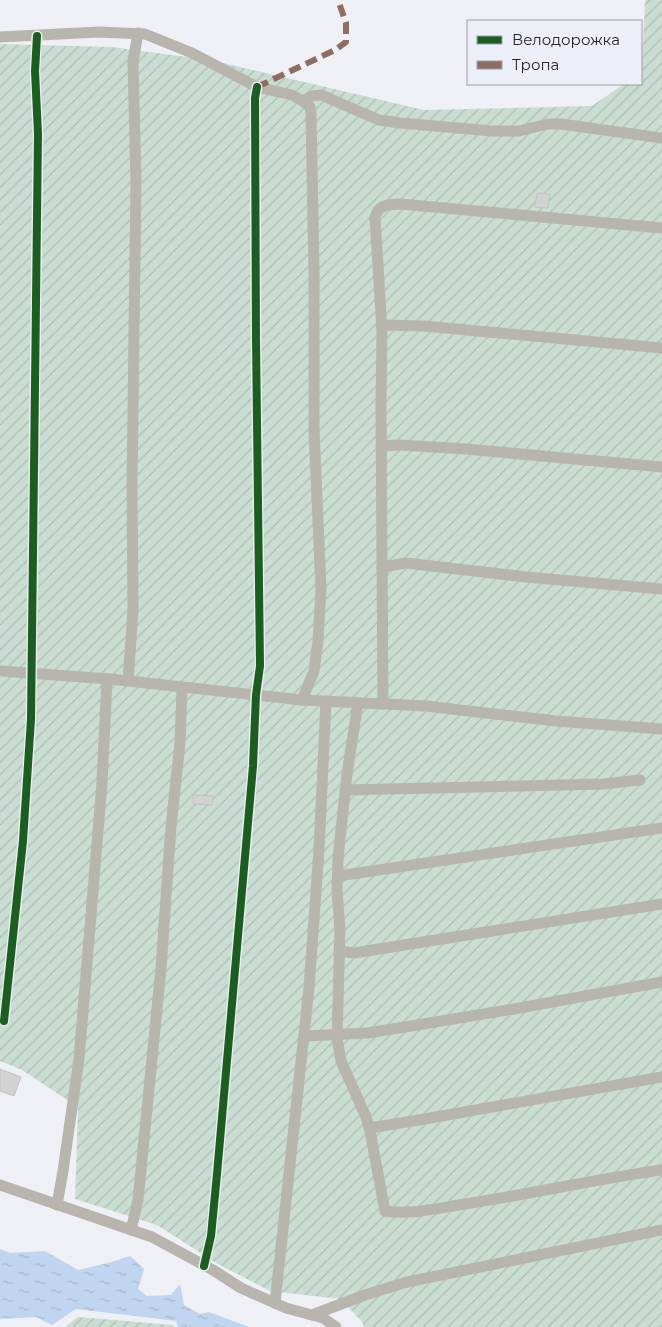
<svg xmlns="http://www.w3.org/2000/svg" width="662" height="1327" viewBox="0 0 662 1327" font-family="Montserrat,sans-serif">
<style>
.garden{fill:url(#garden-furrows)}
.water{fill:url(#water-ripples)}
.building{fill:#d3d2d3;stroke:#c3c2c4}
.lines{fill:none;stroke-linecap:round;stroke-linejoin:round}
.minor{stroke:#b8b4ae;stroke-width:11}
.quiet{stroke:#8d6e63;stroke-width:6;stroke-dasharray:12 6;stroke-linecap:butt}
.cycleway-casing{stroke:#eceff8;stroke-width:11}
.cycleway{stroke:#1b5e20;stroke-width:8}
</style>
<defs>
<pattern id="garden-furrows" width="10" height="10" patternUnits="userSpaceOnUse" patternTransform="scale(1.25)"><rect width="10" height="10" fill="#caddd3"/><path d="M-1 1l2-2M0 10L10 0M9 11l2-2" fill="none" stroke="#adbeb5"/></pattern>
<pattern id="water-ripples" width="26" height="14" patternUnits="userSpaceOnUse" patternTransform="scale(1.25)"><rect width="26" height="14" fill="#c0d5ef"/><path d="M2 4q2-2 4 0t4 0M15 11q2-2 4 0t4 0" fill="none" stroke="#a5b7cd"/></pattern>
</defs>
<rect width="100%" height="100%" fill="#eff0f5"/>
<g class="garden">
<polygon points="645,0 662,0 662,1327 364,1327 362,1322 341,1299 270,1291 218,1264 157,1225 75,1199 78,1107 22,1070 0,1061 0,44 111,47 210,60 424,110 592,106 624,84 641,84"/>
<polygon points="78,1317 173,1325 174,1327 65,1327"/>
</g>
<polygon class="water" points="0,1249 10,1253 45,1251 78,1270 108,1263 130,1256 144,1269 138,1289 147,1296 171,1295 180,1284 184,1305 200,1314 209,1312 249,1327 178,1327 176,1321 76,1309 52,1325 36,1317 0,1319"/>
<g class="building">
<polygon points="537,193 550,194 548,208 535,207"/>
<polygon points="193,795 213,796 212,805 193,804"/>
<polygon points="0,1069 21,1077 14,1096 0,1091"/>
</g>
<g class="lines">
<g class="minor">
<polyline points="0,37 99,32 145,34 192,53 257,87 292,95 303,101 310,107 311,113 314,274 314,430 321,589 318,641 314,671 302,700"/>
<polyline points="303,101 312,96 321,95 379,120 400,123 492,131 519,131 548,124 561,124 662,138"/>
<polyline points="381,325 424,326 662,348"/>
<polyline points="381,446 399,445 466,449 662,467"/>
<polyline points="382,567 406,563 526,577 662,589"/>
<polyline points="0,671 110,679 302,700 426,706 556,721 662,729"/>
<polyline points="128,681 133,610 132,487 136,180 133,62 138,33"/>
<path d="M358,703L347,774L338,858L337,891L340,929L337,1039L341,1061L366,1117L370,1131L385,1211C411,1215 439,1208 465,1204C531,1194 596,1179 662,1170"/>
<path d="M383,704L381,405L382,331L375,217C379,204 388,205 400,204L662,228"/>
<polyline points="345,790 604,784 640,780"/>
<polyline points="338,876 662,828"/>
<polyline points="339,951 354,953 662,904"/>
<polyline points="4,1021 23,841 31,719 38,134 35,71 37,36"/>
<polyline points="304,1036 368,1033 514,1009 662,982"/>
<polyline points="369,1128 419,1120 662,1077"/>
<polyline points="0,1185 152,1237 213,1270 241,1288 286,1308 323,1318 336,1327"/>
<polyline points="57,1205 63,1171 79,1059 102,783 107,679"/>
<polyline points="131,1230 138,1200 161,968 171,827 180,743 182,688"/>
<polyline points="204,1266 211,1236 217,1174 253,766 256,695 260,666 256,340 255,98 257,87"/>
<polyline points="275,1303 309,988 319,850 326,701"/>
<polyline points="312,1315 365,1295 407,1282 662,1230"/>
</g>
<polyline class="quiet" points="257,87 335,50 346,42 346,23 338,0"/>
<defs>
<g id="cycleway">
<polyline points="4,1021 23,841 31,719 38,134 35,71 37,36"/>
<polyline points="204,1266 211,1236 217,1174 253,766 256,695 260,666 256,340 255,98 257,87"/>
</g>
</defs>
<use href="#cycleway" class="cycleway-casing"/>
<use href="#cycleway" class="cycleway"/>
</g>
<rect x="467" y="20" width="175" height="65" fill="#eceff8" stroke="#9c9ea5"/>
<rect x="477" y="36" width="25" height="8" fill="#1b5e20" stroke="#9c9ea5"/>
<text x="512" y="45" font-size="15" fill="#232528">Велодорожка</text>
<rect x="477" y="61" width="25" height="8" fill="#8d6e63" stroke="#9c9ea5"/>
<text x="512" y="70" font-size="15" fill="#232528">Тропа</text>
</svg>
